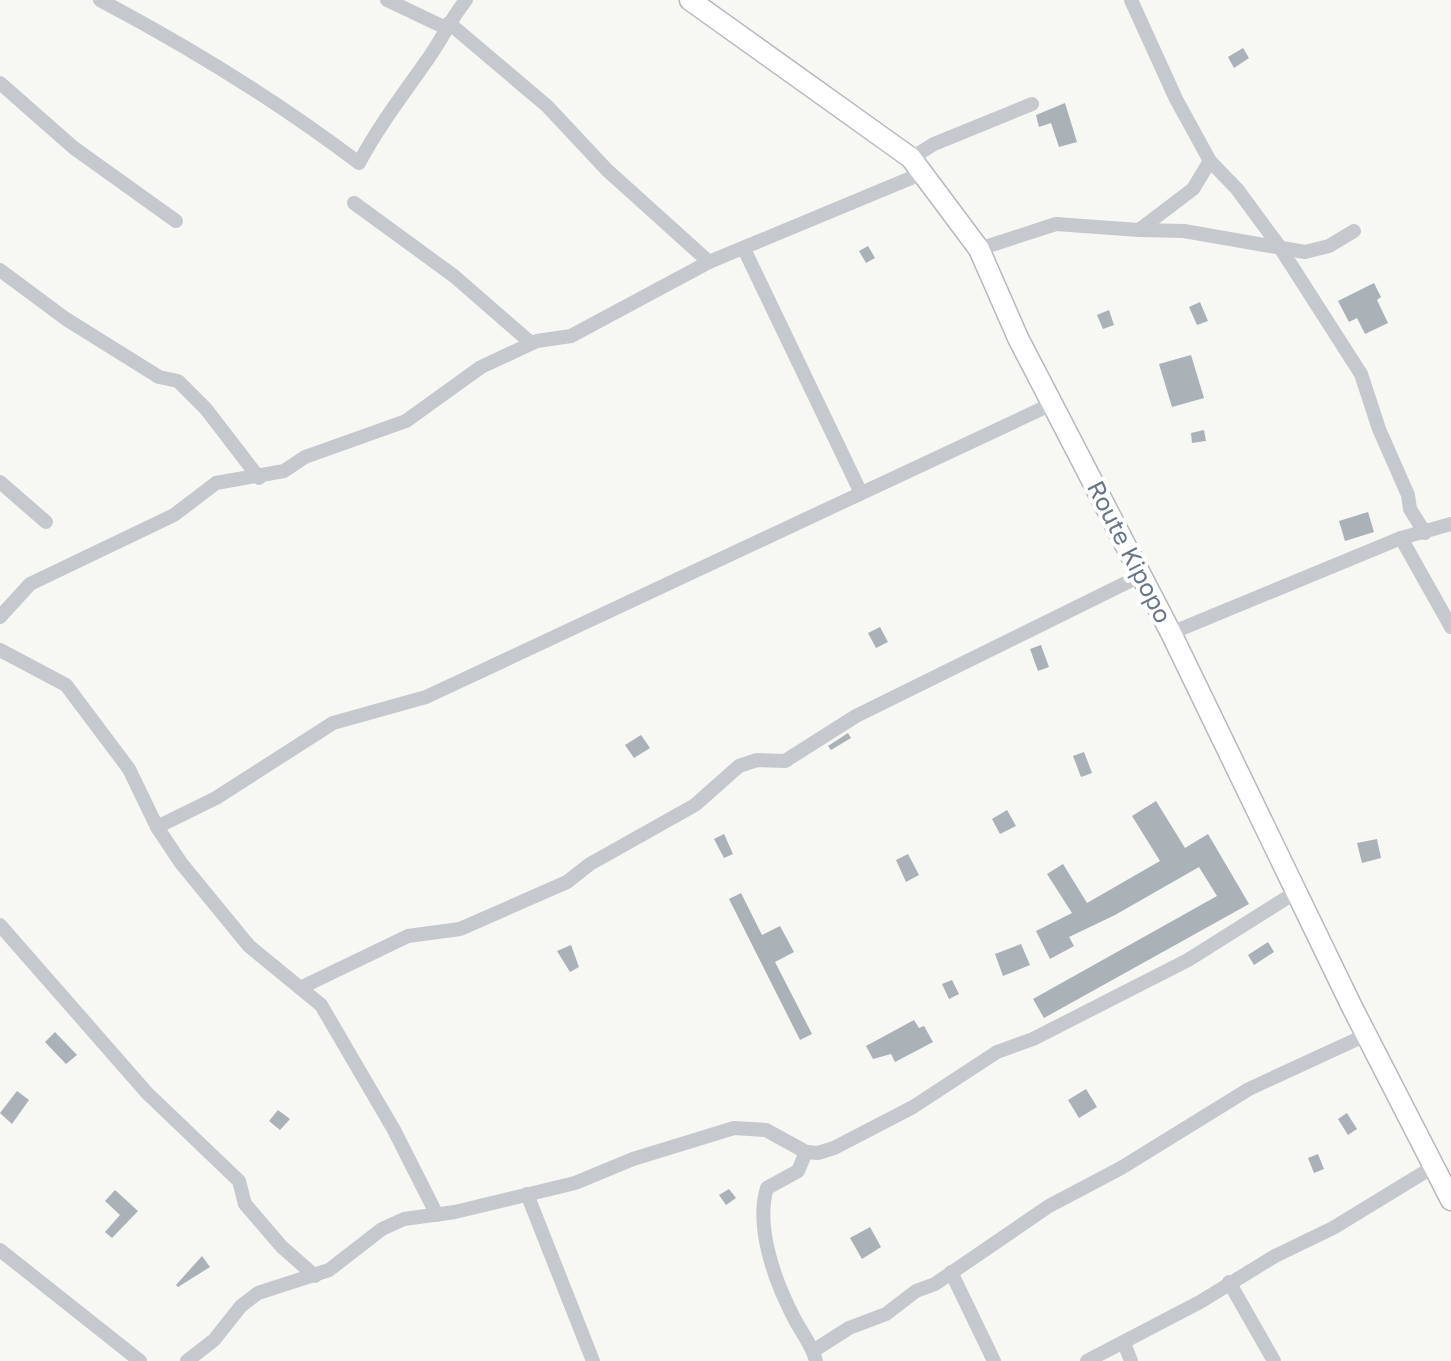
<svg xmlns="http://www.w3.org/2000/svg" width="1451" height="1361" viewBox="0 0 1451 1361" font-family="'Golos Text',sans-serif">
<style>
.building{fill:#aab1b7}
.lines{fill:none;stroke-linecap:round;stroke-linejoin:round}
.secondary-casing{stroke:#b5babe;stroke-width:23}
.minor{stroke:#c5c8cc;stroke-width:14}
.secondary{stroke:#fff;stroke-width:20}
.labels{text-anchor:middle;stroke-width:8;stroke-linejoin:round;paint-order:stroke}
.street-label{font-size:24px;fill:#677584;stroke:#fff}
</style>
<rect width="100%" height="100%" fill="#f7f7f4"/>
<g class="building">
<polygon points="1243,48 1249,58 1234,68 1228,57"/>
<polygon points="1065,103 1077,142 1059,147 1051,123 1039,127 1036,115"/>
<polygon points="868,246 875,258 866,263 859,251"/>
<polygon points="1374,283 1381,297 1377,300 1388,323 1365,334 1357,318 1349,322 1338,301"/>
<polygon points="1200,302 1208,321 1197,325 1189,307"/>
<polygon points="1109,310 1114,325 1103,329 1097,315"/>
<polygon points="1191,355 1204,398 1172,407 1159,364"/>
<polygon points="1204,430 1206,441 1192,443 1191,433"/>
<polygon points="1368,512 1374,532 1345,541 1339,521"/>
<polygon points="880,627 888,642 876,648 868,633"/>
<polygon points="1041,645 1049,667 1038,671 1030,649"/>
<polygon points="848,733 851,738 831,750 828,746"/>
<polygon points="641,735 650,748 634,758 625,745"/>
<polygon points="1084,752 1092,773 1081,777 1073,756"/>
<polygon points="1156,801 1185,848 1208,834 1249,904 1044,1018 1033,999 1217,896 1199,867 1115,915 1069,937 1074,946 1050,959 1036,931 1072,913 1047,874 1063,864 1087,903 1160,861 1132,816"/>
<polygon points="1007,810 1016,826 1000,834 992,819"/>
<polygon points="724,834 733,854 724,858 714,839"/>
<polygon points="1377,839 1381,858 1362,863 1357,843"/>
<polygon points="908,854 919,875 906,882 896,860"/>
<polygon points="741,893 762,935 780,926 794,952 775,962 812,1034 800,1040 729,899"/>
<polygon points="1268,942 1274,952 1254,965 1248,955"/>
<polygon points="1021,944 1030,965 1003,976 995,954"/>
<polygon points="571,945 579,967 570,972 557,951"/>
<polygon points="952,980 959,994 949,999 942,984"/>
<polygon points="914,1020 919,1028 924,1026 933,1042 895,1062 891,1054 873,1059 866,1046"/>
<polygon points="55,1032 77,1055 66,1064 45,1042"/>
<polygon points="1086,1089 1097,1107 1079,1118 1068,1100"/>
<polygon points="17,1091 29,1100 12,1124 0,1113"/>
<polygon points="278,1110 290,1119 280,1130 269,1121"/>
<polygon points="1347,1113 1357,1129 1348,1135 1338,1119"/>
<polygon points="1318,1154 1324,1169 1314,1173 1308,1158"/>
<polygon points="729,1189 736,1198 726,1205 719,1195"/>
<polygon points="115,1190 138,1211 112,1238 105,1232 120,1215 105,1201"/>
<polygon points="870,1227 881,1247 862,1259 850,1238"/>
<polygon points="202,1256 210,1267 178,1287 176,1285"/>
</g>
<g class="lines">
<defs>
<polyline id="secondary" points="690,0 911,158 979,249 1018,338 1171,633 1352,1007 1451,1200"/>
</defs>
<use href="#secondary" class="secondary-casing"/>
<g class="minor">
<path d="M100,0C191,48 277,101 359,163C378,127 402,96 425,63C440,43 450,20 466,0"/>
<polyline points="387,0 446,28"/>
<polyline points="1131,0 1176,99 1210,161"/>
<polyline points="449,23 547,106 607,170 709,262"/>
<polyline points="0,83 74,148 176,221"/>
<polyline points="911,158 934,144 1032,104"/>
<polyline points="354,203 454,276 531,343"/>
<polyline points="1139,230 1184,231 1305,252 1329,246 1354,231"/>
<polyline points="744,249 861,493"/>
<polyline points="979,249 1056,224 1139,230 1193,189 1210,161 1237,189 1279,246 1361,374 1379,429 1408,495 1410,509 1425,533"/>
<polyline points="0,270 66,319 159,377 178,381 206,409 259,478"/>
<polyline points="0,482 46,522"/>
<polyline points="1401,538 1451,627"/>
<polyline points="0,617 30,584 174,515 216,483 284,471 305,457 406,421 481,367 537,341 571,336 709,262 923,173"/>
<polyline points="1171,633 1401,538 1451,524"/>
<polyline points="0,650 66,685 129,769 157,827 181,863 249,946 321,1005 394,1130 437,1215"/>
<polyline points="157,827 216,798 333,723 426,697 1052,404"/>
<polyline points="0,925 147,1093 239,1181 245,1204 282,1247 315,1276"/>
<polyline points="300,988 408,936 460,929 567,882 590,864 695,805 739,766 757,760 785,761 856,716 1142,575"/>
<path d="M806,1152L798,1171L767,1188C755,1227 775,1281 793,1316C800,1331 812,1344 816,1361"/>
<polyline points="527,1194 593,1361"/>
<polyline points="0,1250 140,1361"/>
<polyline points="951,1272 994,1361"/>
<polyline points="1229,1282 1274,1361"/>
<polyline points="1124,1343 1131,1361"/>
<polyline points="813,1351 849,1328 886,1314 916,1291 935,1284 1049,1206 1121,1168 1249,1089 1366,1035"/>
<polyline points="187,1361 214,1340 241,1306 258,1293 329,1270 382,1229 404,1219 455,1212 575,1183 633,1159 734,1128 766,1130 806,1152 818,1153 834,1148 913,1107 997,1052 1033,1039 1188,960 1296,892"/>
<polyline points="1087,1361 1200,1302 1275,1256 1333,1228 1433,1167"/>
</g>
<use href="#secondary" class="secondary"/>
</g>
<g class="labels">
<g class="street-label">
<text transform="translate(1129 552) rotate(63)" y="8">Route Kipopo</text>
</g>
</g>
</svg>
